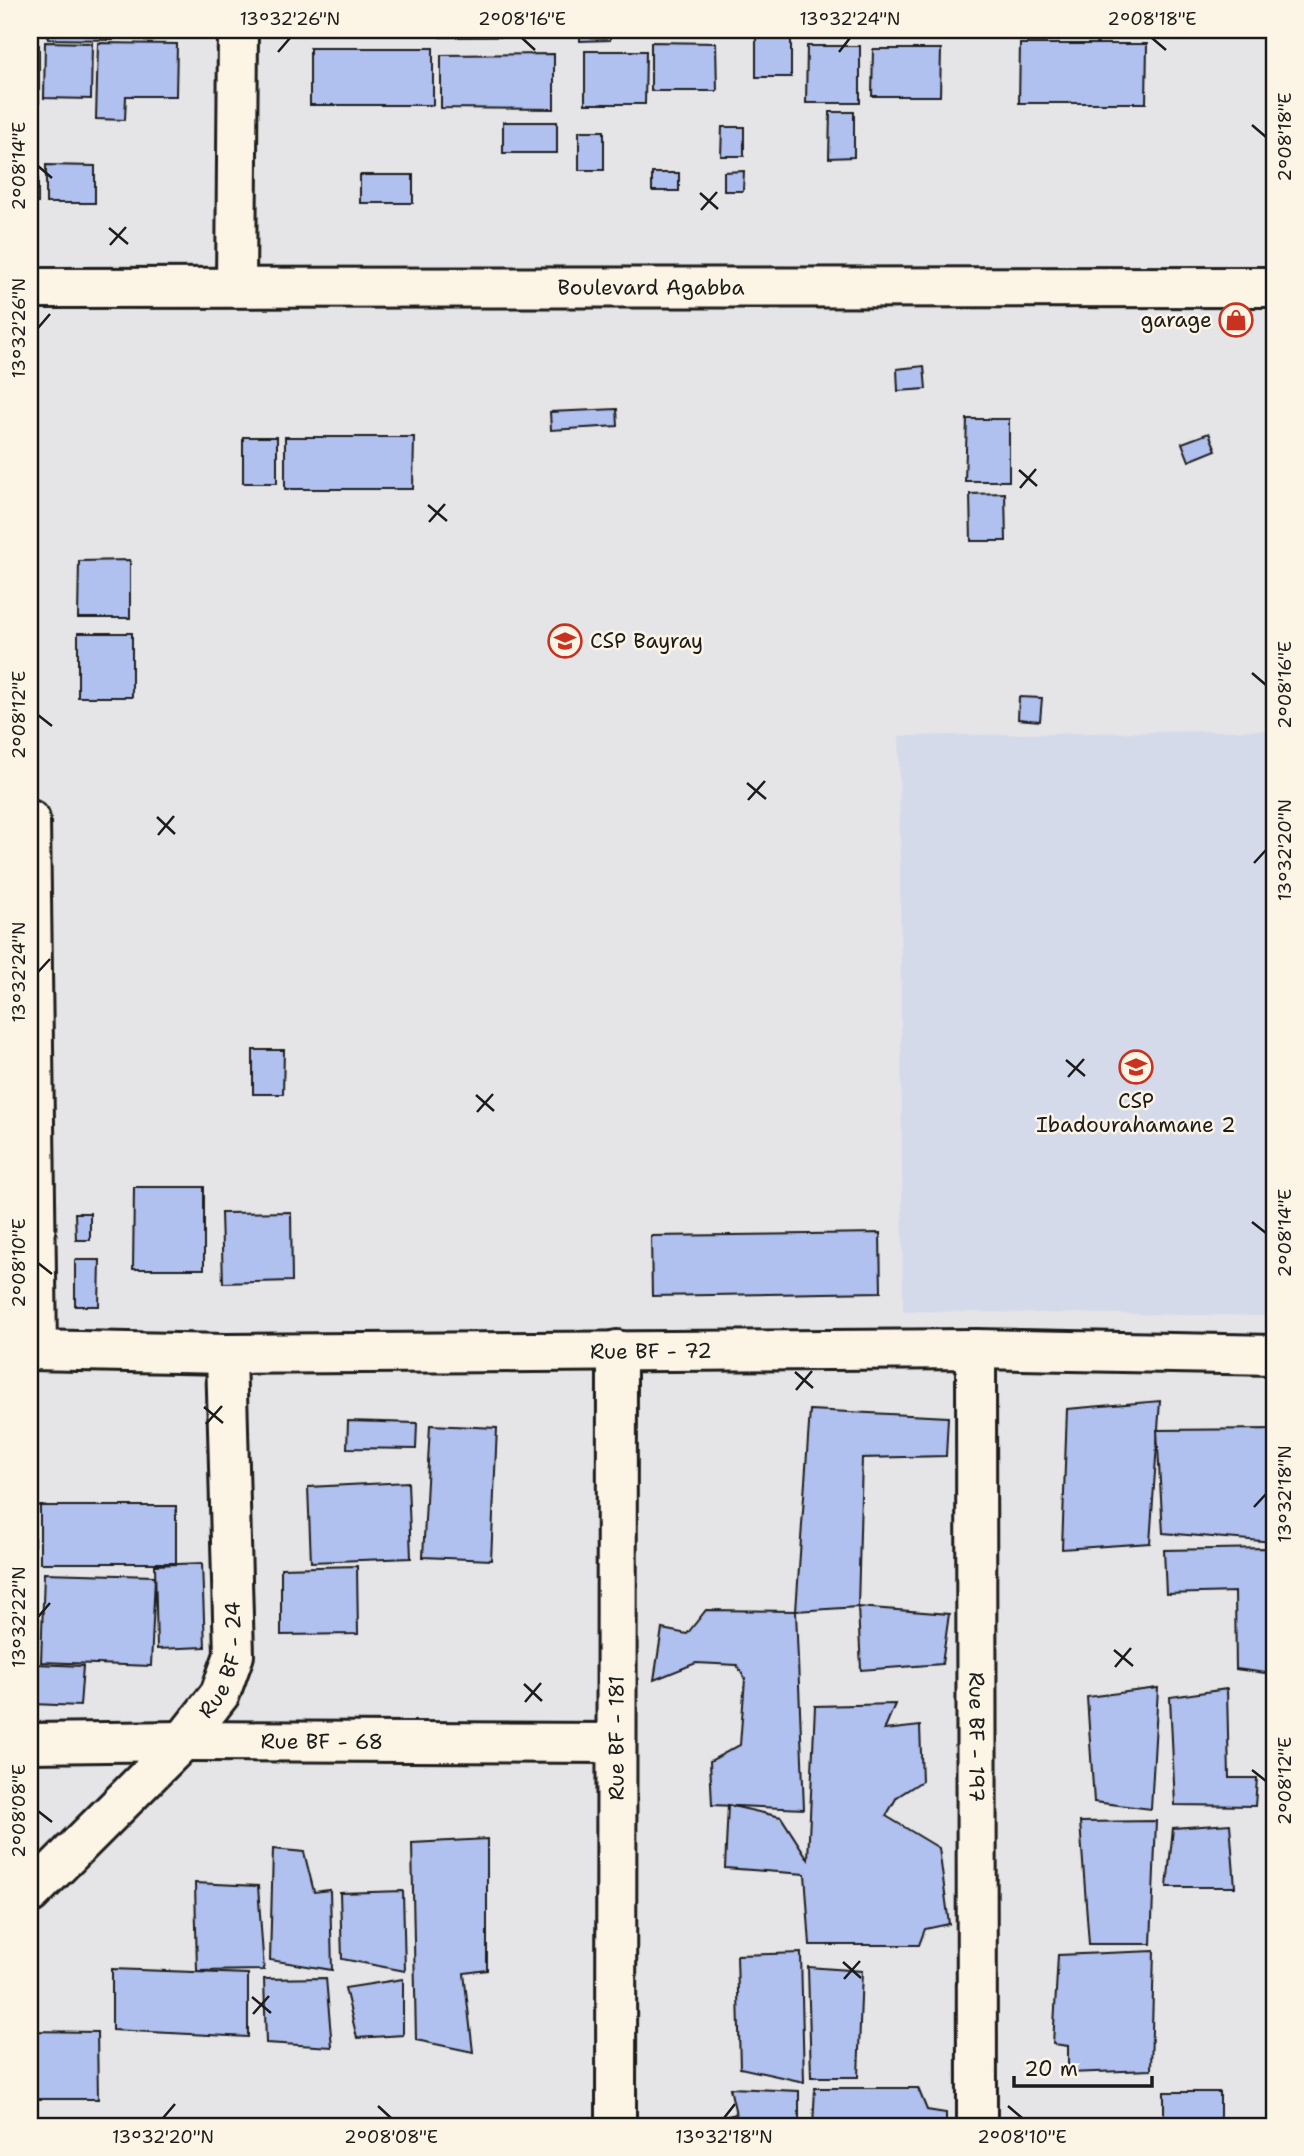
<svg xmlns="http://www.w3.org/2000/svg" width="1304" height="2156" viewBox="0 0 1304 2156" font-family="'Shantell Sans',sans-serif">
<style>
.built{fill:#d5daea}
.building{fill:#b0c0ef;stroke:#1c1c1c;stroke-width:2}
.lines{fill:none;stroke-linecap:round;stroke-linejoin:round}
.street-casing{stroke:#1c1c1c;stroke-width:44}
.secondary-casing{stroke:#1c1c1c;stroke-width:44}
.street{stroke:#fcf5e5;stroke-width:38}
.secondary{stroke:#fcf5e5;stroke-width:38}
.ticks{fill:none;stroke:#1c1c1c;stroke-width:2.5}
.labels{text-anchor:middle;stroke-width:5;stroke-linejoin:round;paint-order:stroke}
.street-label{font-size:21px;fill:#1c1c1c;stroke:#fcf5e5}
.poi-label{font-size:21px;fill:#1c1c1c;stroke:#fcf5e5;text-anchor:end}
.neatline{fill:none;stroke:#1c1c1c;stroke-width:2.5}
.ticks-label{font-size:18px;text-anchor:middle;fill:#1c1c1c}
</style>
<rect width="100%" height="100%" fill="#e5e5e8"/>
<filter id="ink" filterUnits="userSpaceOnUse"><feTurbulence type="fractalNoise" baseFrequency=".0143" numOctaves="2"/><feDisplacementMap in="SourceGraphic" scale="14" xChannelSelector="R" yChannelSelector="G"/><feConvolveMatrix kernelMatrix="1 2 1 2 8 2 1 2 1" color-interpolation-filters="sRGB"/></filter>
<g filter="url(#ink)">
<polygon class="built" points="1274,730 1274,1316 903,1311 899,736"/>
<g class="building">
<polygon points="48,30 113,30 113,40 48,39"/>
<rect x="376" y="30" width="58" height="3"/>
<polygon points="440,30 575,30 575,36 440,37"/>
<polygon points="580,30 610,30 610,40 580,41"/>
<polygon points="648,30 713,30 713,34 648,33"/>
<polygon points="791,34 791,77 756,77 756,35"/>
<polygon points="45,42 92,43 91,99 44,98"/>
<polygon points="651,42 716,43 717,91 651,91"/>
<polygon points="98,43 177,44 176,96 126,96 125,120 96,119"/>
<polygon points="1020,44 1147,44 1146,103 1019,103"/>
<rect x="30" y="45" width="9" height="58"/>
<polygon points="807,46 860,46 860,103 806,103"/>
<rect x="310" y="48" width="123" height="57"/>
<polygon points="873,49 941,49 940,96 872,96"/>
<polygon points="585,51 646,51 645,104 585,104"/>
<polygon points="554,54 554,109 441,108 441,55"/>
<polygon points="830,112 854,112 854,157 829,158"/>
<rect x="503" y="122" width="54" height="31"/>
<polygon points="722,127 744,127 744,156 721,156"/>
<rect x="579" y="131" width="25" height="39"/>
<rect x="30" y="165" width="8" height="38"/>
<polygon points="46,165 95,166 95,203 46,203"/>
<polygon points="744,171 743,191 724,191 724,172"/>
<rect x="652" y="173" width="27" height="18"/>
<rect x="360" y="175" width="53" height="28"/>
<polygon points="924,366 926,389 898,391 897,369"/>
<polygon points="617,409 618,426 551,430 550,412"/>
<polygon points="967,419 1009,419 1009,481 965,481"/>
<polygon points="1209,433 1216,450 1189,461 1182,443"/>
<rect x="243" y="437" width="34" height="46"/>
<polygon points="285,437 414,437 413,489 285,489"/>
<polygon points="1005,493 1006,541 971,541 970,494"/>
<polygon points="130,560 130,618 78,618 79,561"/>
<rect x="78" y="633" width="54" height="64"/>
<polygon points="1019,697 1042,698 1040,721 1018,719"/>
<polygon points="253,1050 284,1050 283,1094 253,1094"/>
<polygon points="134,1187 204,1187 204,1269 133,1269"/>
<polygon points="291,1212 292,1281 223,1283 221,1213"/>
<polygon points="75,1213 90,1213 90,1240 76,1240"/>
<polygon points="880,1233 881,1292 652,1296 651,1236"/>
<polygon points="75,1260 100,1260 99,1306 75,1306"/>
<polygon points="1160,1401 1150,1543 1062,1549 1067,1409"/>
<polygon points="810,1410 948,1417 946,1456 862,1458 858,1607 796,1611"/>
<polygon points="348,1421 417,1423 416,1449 347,1448"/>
<polygon points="430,1425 497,1428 491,1560 423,1557"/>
<polygon points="1274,1429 1274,1482 1270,1482 1274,1511 1274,1542 1163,1533 1157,1430"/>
<polygon points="408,1482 411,1558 311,1562 308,1487"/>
<rect x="30" y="1505" width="4" height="56"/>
<rect x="40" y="1506" width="136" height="57"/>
<polygon points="1266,1548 1268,1576 1274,1575 1274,1674 1236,1669 1235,1592 1166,1594 1164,1550"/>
<polygon points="202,1563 205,1647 157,1649 155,1565"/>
<polygon points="357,1566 358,1634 281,1635 281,1568"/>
<polygon points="44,1573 155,1576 151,1666 41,1662"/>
<polygon points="858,1607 949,1614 942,1664 861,1670"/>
<polygon points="706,1610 796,1611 804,1809 712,1805 710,1761 740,1745 745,1679 737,1665 696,1663 654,1680 662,1629 687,1634"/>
<polygon points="35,1664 83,1666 80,1706 33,1704"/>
<polygon points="1158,1688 1151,1809 1094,1802 1087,1697"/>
<polygon points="1227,1689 1229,1778 1257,1778 1255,1806 1175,1805 1170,1697"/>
<polygon points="895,1704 884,1730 920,1726 922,1781 897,1797 886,1816 939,1848 949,1924 925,1929 919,1945 810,1945 805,1874 725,1868 728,1805 781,1817 808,1859 815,1706"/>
<polygon points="1156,1821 1151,1944 1089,1944 1080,1822"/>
<polygon points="1230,1824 1235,1887 1167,1887 1173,1828"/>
<polygon points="487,1839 487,1970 464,1973 473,2052 416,2040 412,1843"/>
<polygon points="273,1849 304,1852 314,1892 330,1890 332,1970 270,1960"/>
<polygon points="195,1883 258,1886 264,1970 197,1971"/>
<polygon points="403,1891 405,1971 342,1959 340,1893"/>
<polygon points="1154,1951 1151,2070 1068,2073 1068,2046 1053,2044 1058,1955"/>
<polygon points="801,1953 804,2082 740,2068 737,1955"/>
<polygon points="808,1967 862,1971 858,2077 811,2077"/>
<polygon points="112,1969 248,1974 248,2037 112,2030"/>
<polygon points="326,1978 332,2047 266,2043 264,1979"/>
<polygon points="403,1979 403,2035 357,2038 345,1988"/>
<polygon points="30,2031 97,2032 98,2099 30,2099"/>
<polygon points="730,2088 799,2091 799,2126 706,2126 707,2121 736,2114"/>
<polygon points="815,2088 918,2088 927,2110 946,2113 946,2126 813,2126"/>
<rect x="1164" y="2092" width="56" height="34"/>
</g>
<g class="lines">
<defs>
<g id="street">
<polyline points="236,287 238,30"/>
<polyline points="30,820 37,1350"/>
<path id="s1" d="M976,1349L977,2126"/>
<path id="s2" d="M30,1350L226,1354L976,1349L1274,1355"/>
<path id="s3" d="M30,1743L183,1741L616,1743"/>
<path id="s4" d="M30,1894L183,1741L220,1694L234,1655L226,1354"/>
<path id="s5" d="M616,2126L617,1350"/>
</g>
<g id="secondary">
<path id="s6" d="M30,288L1274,287"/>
</g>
</defs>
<use href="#street" class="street-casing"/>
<use href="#secondary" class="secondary-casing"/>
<use href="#street" class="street"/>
<use href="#secondary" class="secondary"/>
</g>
</g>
<path class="ticks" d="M522,38L535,50M1152,38L1166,50M278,52L290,38M839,52L850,38M1252,125L1266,137M38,166L52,178M700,193L718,209M701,210L717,192M109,228L128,244M110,245L126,227M38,328L50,314M1019,470L1037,486M1020,488L1036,469M428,505L447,521M429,522L445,504M1252,673L1266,685M38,715L52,726M747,783L766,799M748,800L765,781M157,817L175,834M158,835L174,816M1254,863L1266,850M38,972L50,959M1066,1060L1085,1076M1068,1077L1084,1059M476,1095L494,1111M477,1112L493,1094M1252,1222L1266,1233M38,1263L52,1274M795,1372L813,1388M796,1390L812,1371M204,1407L223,1423M206,1424L222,1406M1254,1507L1266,1494M38,1617L50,1603M1114,1650L1133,1666M1115,1667L1131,1648M524,1684L542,1701M525,1702L541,1683M1252,1770L1266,1781M38,1811L52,1822M843,1962L861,1978M844,1979L860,1961M252,1997L271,2013M253,2014L269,1996M378,2106L391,2118M1008,2106L1022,2118M163,2118L175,2104M724,2118L735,2104"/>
<defs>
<symbol id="shop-ring" viewBox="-11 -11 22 22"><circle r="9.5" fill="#fcf5e5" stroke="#c8321e" stroke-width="1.5"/><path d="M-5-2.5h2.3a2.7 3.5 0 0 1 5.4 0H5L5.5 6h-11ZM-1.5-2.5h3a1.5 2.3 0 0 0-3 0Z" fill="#c8321e"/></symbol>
<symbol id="school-ring" viewBox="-11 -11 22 22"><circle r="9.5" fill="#fcf5e5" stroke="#c8321e" stroke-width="1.5"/><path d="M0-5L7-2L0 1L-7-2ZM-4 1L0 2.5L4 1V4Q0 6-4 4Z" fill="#c8321e"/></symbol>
</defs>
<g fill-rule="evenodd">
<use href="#shop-ring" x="1217" y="301" width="38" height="38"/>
<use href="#school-ring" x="546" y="622" width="38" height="38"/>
<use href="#school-ring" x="1117" y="1048" width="38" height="38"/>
</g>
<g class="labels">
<g class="street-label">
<text dy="7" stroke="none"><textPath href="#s6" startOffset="621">Boulevard Agabba</textPath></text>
<text dy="7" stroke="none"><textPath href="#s2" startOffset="621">Rue BF - 72</textPath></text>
<text dy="7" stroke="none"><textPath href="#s4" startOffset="310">Rue BF - 24</textPath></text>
<text dy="7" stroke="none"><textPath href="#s1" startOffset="388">Rue BF - 197</textPath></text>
<text dy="7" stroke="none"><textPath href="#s5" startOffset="388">Rue BF - 181</textPath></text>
<text dy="7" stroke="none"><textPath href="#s3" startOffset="292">Rue BF - 68</textPath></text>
</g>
<g class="poi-label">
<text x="1212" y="327">garage</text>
<text x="590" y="648" text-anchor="start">CSP Bayray</text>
<text x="1136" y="1108" text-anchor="middle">CSP<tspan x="1136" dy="24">Ibadourahamane 2</tspan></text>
</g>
</g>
<rect width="1304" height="2156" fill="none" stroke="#fcf5e5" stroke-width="77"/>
<path d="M1014 2076v10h138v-10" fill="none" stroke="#1c1c1c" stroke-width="3.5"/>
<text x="1024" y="2076" font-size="21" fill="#1c1c1c" stroke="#fcf5e5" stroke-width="5" paint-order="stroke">20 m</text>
<rect x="38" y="38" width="1228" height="2080" class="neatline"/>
<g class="ticks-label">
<text x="290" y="25">13°32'26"N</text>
<text x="522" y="25">2°08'16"E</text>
<text x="850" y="25">13°32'24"N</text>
<text x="1152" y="25">2°08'18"E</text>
<text transform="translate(1285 137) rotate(-90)" y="6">2°08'18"E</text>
<text transform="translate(19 166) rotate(-90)" y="6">2°08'14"E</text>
<text transform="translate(19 328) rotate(-90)" y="6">13°32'26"N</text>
<text transform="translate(1285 685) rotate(-90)" y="6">2°08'16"E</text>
<text transform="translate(19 715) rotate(-90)" y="6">2°08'12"E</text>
<text transform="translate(1285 850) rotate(-90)" y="6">13°32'20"N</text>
<text transform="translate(19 972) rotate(-90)" y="6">13°32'24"N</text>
<text transform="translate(1285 1233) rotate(-90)" y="6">2°08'14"E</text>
<text transform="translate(19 1263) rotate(-90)" y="6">2°08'10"E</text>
<text transform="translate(1285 1494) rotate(-90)" y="6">13°32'18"N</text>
<text transform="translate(19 1617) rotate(-90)" y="6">13°32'22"N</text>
<text transform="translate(1285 1781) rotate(-90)" y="6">2°08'12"E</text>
<text transform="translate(19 1811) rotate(-90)" y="6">2°08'08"E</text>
<text x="163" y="2143">13°32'20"N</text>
<text x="391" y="2143">2°08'08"E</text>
<text x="724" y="2143">13°32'18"N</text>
<text x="1022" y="2143">2°08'10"E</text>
</g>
</svg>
